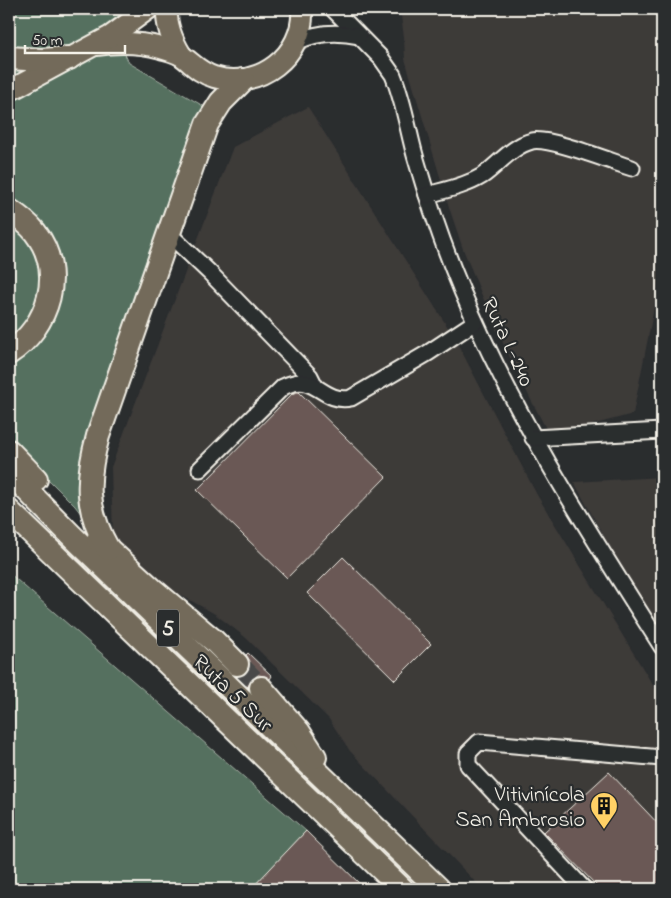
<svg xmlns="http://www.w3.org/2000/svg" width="671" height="898" viewBox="0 0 671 898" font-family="'Indie Flower',sans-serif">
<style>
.built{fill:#3d3a39}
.green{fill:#54705f;stroke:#a4b0a4}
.building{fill:#6a5954;stroke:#f4f1e8}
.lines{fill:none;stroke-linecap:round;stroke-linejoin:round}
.highway-tunnel{stroke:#484a4a;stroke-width:22;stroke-dasharray:22 11;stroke-linecap:butt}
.minor-casing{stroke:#f4f1e8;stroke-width:19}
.major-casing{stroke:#f4f1e8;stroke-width:24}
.highway-casing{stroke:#f4f1e8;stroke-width:26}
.minor{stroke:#2a2d2e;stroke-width:15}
.major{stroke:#736b5a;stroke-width:20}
.highway{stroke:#736b5a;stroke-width:22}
.labels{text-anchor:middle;stroke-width:4.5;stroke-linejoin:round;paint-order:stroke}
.shield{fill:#2a2d2e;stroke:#b7b6b0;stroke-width:1}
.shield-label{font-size:21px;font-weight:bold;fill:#f4f1e8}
.street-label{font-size:22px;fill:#f4f1e8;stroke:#2a2d2e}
.poi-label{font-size:22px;fill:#f4f1e8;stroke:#2a2d2e;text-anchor:end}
</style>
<rect width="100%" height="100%" fill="#2a2d2e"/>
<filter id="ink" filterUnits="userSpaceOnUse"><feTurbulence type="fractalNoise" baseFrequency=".02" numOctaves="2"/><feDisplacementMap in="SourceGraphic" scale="10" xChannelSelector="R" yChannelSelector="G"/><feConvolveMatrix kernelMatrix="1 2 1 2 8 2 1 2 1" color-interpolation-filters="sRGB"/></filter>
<g filter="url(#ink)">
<g class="built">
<polygon points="400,9 662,9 662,267 633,414 550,436 531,400 495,327 463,249 449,207 405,59 404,37"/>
<polygon points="308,107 454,337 537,495 662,700 662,889 482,889 350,751 329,719 245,637 215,614 161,584 113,537 111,467 233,147"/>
<polygon points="662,477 662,630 618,562 574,482"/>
</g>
<g class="green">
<polygon points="9,9 128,9 110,22 129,63 205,107 91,434 88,523 75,506 9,440"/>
<polygon points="9,573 306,831 251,889 9,889"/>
</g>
<g class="building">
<polygon points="296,392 299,392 386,477 287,578 197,490 292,394"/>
<polygon points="343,557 431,644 395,680 307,593"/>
<polygon points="248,653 272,676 270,679 265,676 258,675 252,678 248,687 237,677 246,674 249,668 250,661 246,655"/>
<polygon points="609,772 662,828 662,889 600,889 544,832"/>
<polygon points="306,831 365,889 251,889"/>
</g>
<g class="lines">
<polyline class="highway-tunnel" points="237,664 261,688"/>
<defs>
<g id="minor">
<path d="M333,9L381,58L393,75C404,102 408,131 416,159C429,204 444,248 462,291C515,418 589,532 662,647"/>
<path d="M296,42C317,32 337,31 359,36"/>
<path d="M427,195C445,190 466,186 482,176C498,165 512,146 532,141C550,137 612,162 632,168"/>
<polyline points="169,234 209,272 310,376 315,386"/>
<polyline points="533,438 662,431"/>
<path d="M200,469L283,387C316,370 320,404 351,398L428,353L475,322"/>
<polyline points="584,889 468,765 468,753 479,742 662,758"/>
</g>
<g id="major">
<path d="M167,9C166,26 172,40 181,55"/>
<path d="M96,45C118,42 139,42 161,48C167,50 177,52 182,56C193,64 200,73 214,77C258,91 305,55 302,9"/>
<polyline points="9,91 111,36 148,9"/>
</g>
<g id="highway">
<polyline points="9,58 42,60 69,58"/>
<path d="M9,210C18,216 28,223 35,232C66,272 49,327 9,353"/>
<polyline points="9,451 36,479"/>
<polyline points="9,472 72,536 439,889"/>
<polyline points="9,511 402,889"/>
<polyline points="98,540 152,589 213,640 237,664"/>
<path d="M108,549C85,509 86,479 98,436L207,124L221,102L243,80"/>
<polyline points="261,688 299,732 315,757"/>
</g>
</defs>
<use href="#minor" class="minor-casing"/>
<use href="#major" class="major-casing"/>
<use href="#highway" class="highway-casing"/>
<use href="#minor" class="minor"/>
<use href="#major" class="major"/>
<use href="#highway" class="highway"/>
</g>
</g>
<defs>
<symbol id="building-pin" viewBox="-11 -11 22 30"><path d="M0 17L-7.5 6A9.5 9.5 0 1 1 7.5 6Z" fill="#ffd166" stroke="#2a2d2e"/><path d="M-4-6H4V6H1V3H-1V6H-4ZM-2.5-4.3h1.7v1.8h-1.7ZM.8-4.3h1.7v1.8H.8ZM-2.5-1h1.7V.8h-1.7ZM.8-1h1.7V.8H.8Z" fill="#111"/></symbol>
</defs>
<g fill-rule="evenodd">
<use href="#building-pin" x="588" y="790" width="32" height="43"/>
</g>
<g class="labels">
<rect class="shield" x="157" y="609.5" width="22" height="37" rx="4"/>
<g class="shield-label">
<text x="168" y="635">5</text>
</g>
<g class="street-label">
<text transform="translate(509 341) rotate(65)" y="8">Ruta L-240</text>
<text transform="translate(234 692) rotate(44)" y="8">Ruta 5 Sur</text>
</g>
<g class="poi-label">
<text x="585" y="801">Vitivinícola<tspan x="585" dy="25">San Ambrosio</tspan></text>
</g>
</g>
<rect width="671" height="898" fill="none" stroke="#2a2d2e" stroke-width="30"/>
<rect x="15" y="15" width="641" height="868" fill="none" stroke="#f4f1e8" stroke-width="2" filter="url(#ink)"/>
<path d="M25 45v8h100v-8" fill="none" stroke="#f4f1e8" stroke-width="2.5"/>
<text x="32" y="45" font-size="15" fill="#f4f1e8" stroke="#2a2d2e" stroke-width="4" paint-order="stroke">50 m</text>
</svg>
